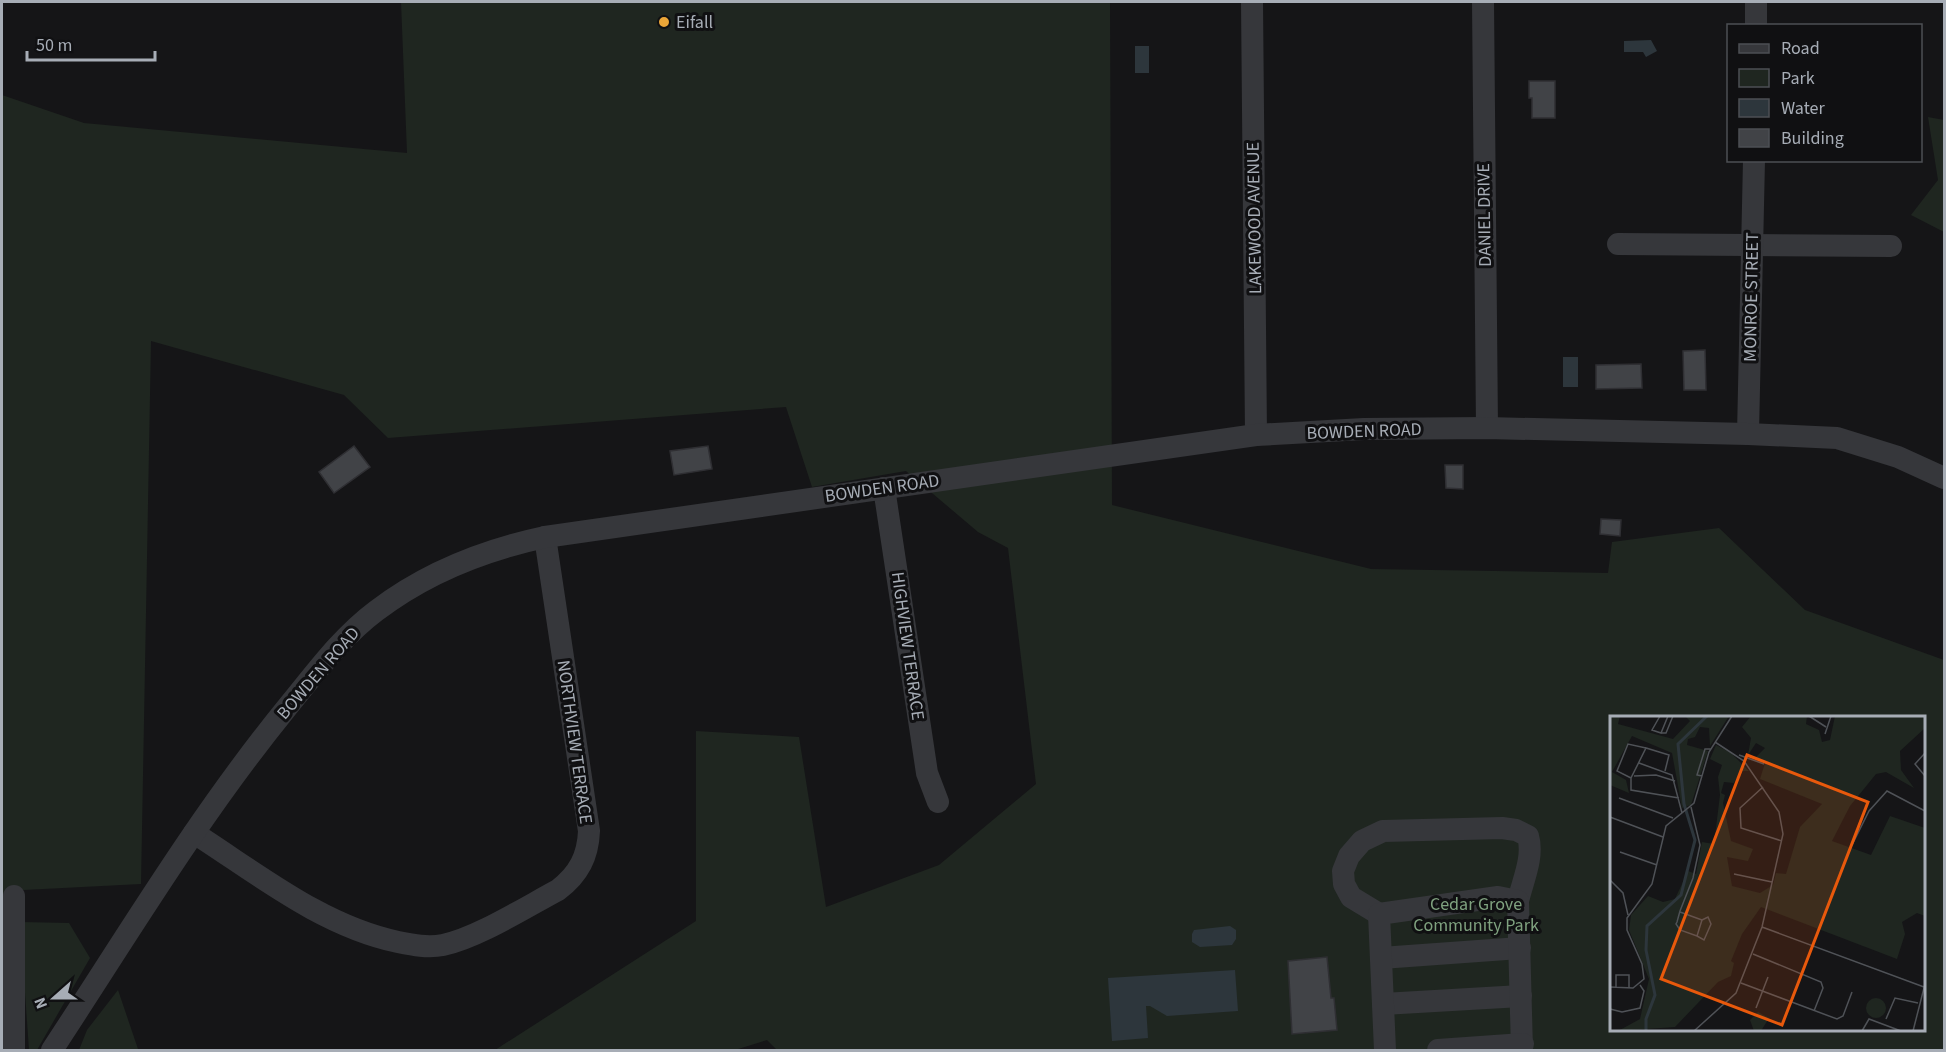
<svg xmlns="http://www.w3.org/2000/svg" width="1946" height="1052" viewBox="0 0 1946 1052" font-family="'Source Sans 3',sans-serif">
<style>
.green{fill:#1f2620;fill-rule:evenodd}
.water{fill:#2d363c}
.building{fill:#414347;stroke:#2f2f33;stroke-width:1.5}
.lines{fill:none;stroke-linecap:round;stroke-linejoin:round}
.minor{stroke:#36373b;stroke-width:22}
.poi-dot{fill:#eba638;stroke:#101012;stroke-width:2}
.labels{text-anchor:middle;stroke-width:6;stroke-linejoin:round;paint-order:stroke}
.poi-label{font-size:18px;fill:#a7adb6;stroke:#101012;text-anchor:start}
.street-label{font-size:18px;fill:#a7adb6;stroke:#101012}
.park-label{font-size:18px;fill:#7fa17f;stroke:#101012}
.inset-river{fill:none;stroke:#2d363c;stroke-width:3}
.inset-road{fill:none;stroke:#4f5257;stroke-width:1.5}
.view{fill:#e8590c;fill-opacity:0.15;stroke:#e8590c;stroke-width:3}
.inset-edge{fill:none;stroke:#a7adb6;stroke-width:3}
</style>
<rect width="100%" height="100%" fill="#151517"/>
<g class="green">
<path d="M401,2H1110L1112,505L1371,569L1608,573L1612,542L1719,528L1805,610L1944,660V1050H777L767,1040L735,1050H495L696,921V731L799,737L826,907L939,865L1036,784L1008,548L978,532L906,471L812,487L786,407L388,438L344,395L151,341L141,884L4,891L2,928V95L84,123L407,153ZM1612,718H1924V1030H1612Z"/>
<polygon points="1928,117 1944,120 1944,232 1911,215 1938,180"/>
<polygon points="20,922 69,923 90,958 37,1050 29,1050"/>
<polygon points="118,990 138,1049 143,1050 79,1050 87,1030"/>
</g>
<g class="water">
<polygon points="1651,40 1657,51 1646,57 1643,52 1624,52 1624,41"/>
<rect x="1135" y="46" width="14" height="27"/>
<rect x="1563" y="357" width="15" height="30"/>
<polygon points="1230,926 1236,930 1236,939 1232,945 1200,947 1192,942 1192,934 1194,930"/>
<polygon points="1235,970 1238,1011 1167,1016 1150,1006 1146,1006 1148,1038 1112,1041 1108,978"/>
</g>
<g class="building">
<polygon points="1529,81 1555,81 1555,118 1532,118 1532,98 1529,98"/>
<polygon points="1705,350 1706,390 1684,390 1683,351"/>
<polygon points="1641,364 1642,388 1596,389 1596,365"/>
<polygon points="354,446 370,467 334,493 319,472"/>
<polygon points="708,446 712,469 674,475 670,451"/>
<polygon points="1445,465 1463,465 1463,489 1446,488"/>
<polygon points="1601,519 1621,520 1620,536 1600,534"/>
<polygon points="1327,957 1331,998 1334,998 1337,1030 1292,1034 1288,961"/>
</g>
<g class="lines">
<g class="minor">
<polyline points="1252,2 1256,435"/>
<polyline points="1483,2 1487,428"/>
<polyline points="1756,26 1756,2"/>
<polyline points="1618,244 1891,246"/>
<polyline points="1748,434 1754,160"/>
<polyline points="884,488 927,773 938,802"/>
<path d="M194,833C258,874 322,926 398,942C413,945 428,948 443,945C477,938 526,907 558,890C579,874 588,856 589,831L545,537"/>
<path d="M1379,914L1351,897L1344,884L1343,871L1349,856L1362,841L1383,831L1502,828L1516,830L1528,836C1534,857 1523,880 1518,901"/>
<polyline points="1381,958 1520,948"/>
<polyline points="1383,1004 1521,996"/>
<polyline points="14,1050 14,896"/>
<path d="M52,1050C127,936 198,817 285,710C314,675 340,638 376,611C427,572 484,550 545,537L1256,435L1364,429L1487,428L1748,434L1837,438L1898,457L1944,478"/>
<polyline points="1385,1050 1379,914 1498,897 1518,901 1522,1050"/>
<polyline points="1438,1050 1523,1044"/>
</g>
</g>
<circle class="poi-dot" cx="664" cy="22" r="6"/>
<g class="labels">
<g class="poi-label">
<text x="676" y="28">Eifall</text>
</g>
<g class="street-label">
<text transform="translate(1484 215) rotate(-91)" y="6">DANIEL DRIVE</text>
<text transform="translate(1254 218) rotate(-91)" y="6">LAKEWOOD AVENUE</text>
<text transform="translate(1751 297) rotate(-89)" y="6">MONROE STREET</text>
<text transform="translate(1364 431) rotate(-2)" y="6">BOWDEN ROAD</text>
<text transform="translate(882 488) rotate(-8)" y="6">BOWDEN ROAD</text>
<text transform="translate(908 646) rotate(82)" y="6">HIGHVIEW TERRACE</text>
<text transform="translate(318 673) rotate(-49)" y="6">BOWDEN ROAD</text>
<text transform="translate(575 742) rotate(82)" y="6">NORTHVIEW TERRACE</text>
</g>
<g class="park-label">
<text x="1476" y="910">Cedar Grove<tspan x="1476" dy="21">Community Park</tspan></text>
</g>
</g>
<g transform="translate(1610 716)">
<rect width="315" height="315" fill="#151517"/>
<path d="M0,0H10L8,8L63,23L80,5L75,0H119L100,30L99,12L90,11L85,21L78,23L77,29L98,35L81,89L72,92L62,37L22,20L2,56L16,64L19,77L0,69ZM141,0H197L196,8L209,14L212,26L220,24L225,0H315V12L290,35L291,54L304,72L276,56L266,58L240,90L222,125L261,139L280,100L315,112V200L307,197L292,206L295,218L287,243L151,191L132,218L121,245L124,247L121,260L108,266L65,311L8,315L30,303L39,263L19,214L21,199L38,180L53,186L65,183L78,155L86,158L92,126L104,128L110,79L108,61L112,49L100,43L106,29L121,37L139,55H131L124,67L114,66L111,77L115,79L113,87L121,125L143,133L138,145L117,141L122,170L150,177L163,169L166,157L176,158L190,111L212,88L150,63L155,47L145,42L155,32L146,27L138,39L141,22L132,11ZM256 292a10 10 0 1 1 20 0a10 10 0 1 1-20 0ZM148,296L159,302L151,315H144L140,304Z" fill="#1f2620"/>
<path class="inset-river" d="M36,315V303L45,279L36,234L37,210L71,179L85,124L74,88L68,28L97,0"/>
<path class="inset-road" d="M50,0L42,14L51,17L58,0M199,0L216,11M51,17H56L63,0M215,18L221,0M315,37L305,48L315,60M129,39L154,48M29,47L62,59L72,97M55,55L59,39L36,32L21,62V74L69,82M24,60L46,59L65,65M92,60L87,59L95,33H101M21,62L7,55L18,28L36,32M153,71L130,92L131,112L172,125M9,82L63,102M0,101L53,121M242,129L259,95L277,75L315,95M10,136L47,149M124,158L162,166M0,164L13,177L18,199M70,196L92,204L87,220L70,214L66,208L67,206L70,195L83,162L90,129L81,91M152,211L314,271M87,220L94,224L101,208L98,201L92,204M143,238L211,266L213,272L204,295M131,267L227,303L233,300L242,276M0,271L23,272L34,263L32,248L17,214V202L42,168L56,110L84,87L99,36L122,0M6,272V259H19V272M146,292L158,261M0,293L12,296L30,292L34,275L30,269M276,303L285,282L308,287M84,315L126,277L152,211L173,118L169,96L134,45L105,26M252,315L259,303L291,315M303,315L315,268"/>
<path class="view" d="M137,39L258,86L172,309L51,263Z"/>
<rect width="315" height="315" class="inset-edge"/>
</g>
<rect width="1946" height="1052" fill="none" stroke="#a7adb6" stroke-width="6"/>
<rect x="1727" y="24" width="195" height="138" fill="#101012" stroke="#4c4f54" stroke-width="1.5"/>
<rect x="1739" y="44" width="30" height="9" fill="#36373b" stroke="#4c4f54" stroke-width="1.5"/>
<text x="1781" y="54" font-size="18" fill="#a7adb6">Road</text>
<rect x="1739" y="69" width="30" height="18" fill="#1f2620" stroke="#4c4f54" stroke-width="1.5"/>
<text x="1781" y="84" font-size="18" fill="#a7adb6">Park</text>
<rect x="1739" y="99" width="30" height="18" fill="#2d363c" stroke="#4c4f54" stroke-width="1.5"/>
<text x="1781" y="114" font-size="18" fill="#a7adb6">Water</text>
<rect x="1739" y="129" width="30" height="18" fill="#414347" stroke="#4c4f54" stroke-width="1.5"/>
<text x="1781" y="144" font-size="18" fill="#a7adb6">Building</text>
<g transform="translate(54 998) rotate(249)" stroke="#101012" stroke-width="4.5" paint-order="stroke">
<path d="M0-4.5L10 22L0 15L-10 22Z" fill="#a7adb6"/>
<text y="-9" font-size="16" font-weight="bold" text-anchor="middle" fill="#a7adb6">N</text>
</g>
<path d="M27 51v9h128v-9" fill="none" stroke="#a7adb6" stroke-width="3"/>
<text x="36" y="51" font-size="18" fill="#a7adb6" stroke="#101012" stroke-width="4.5" paint-order="stroke">50 m</text>
</svg>
